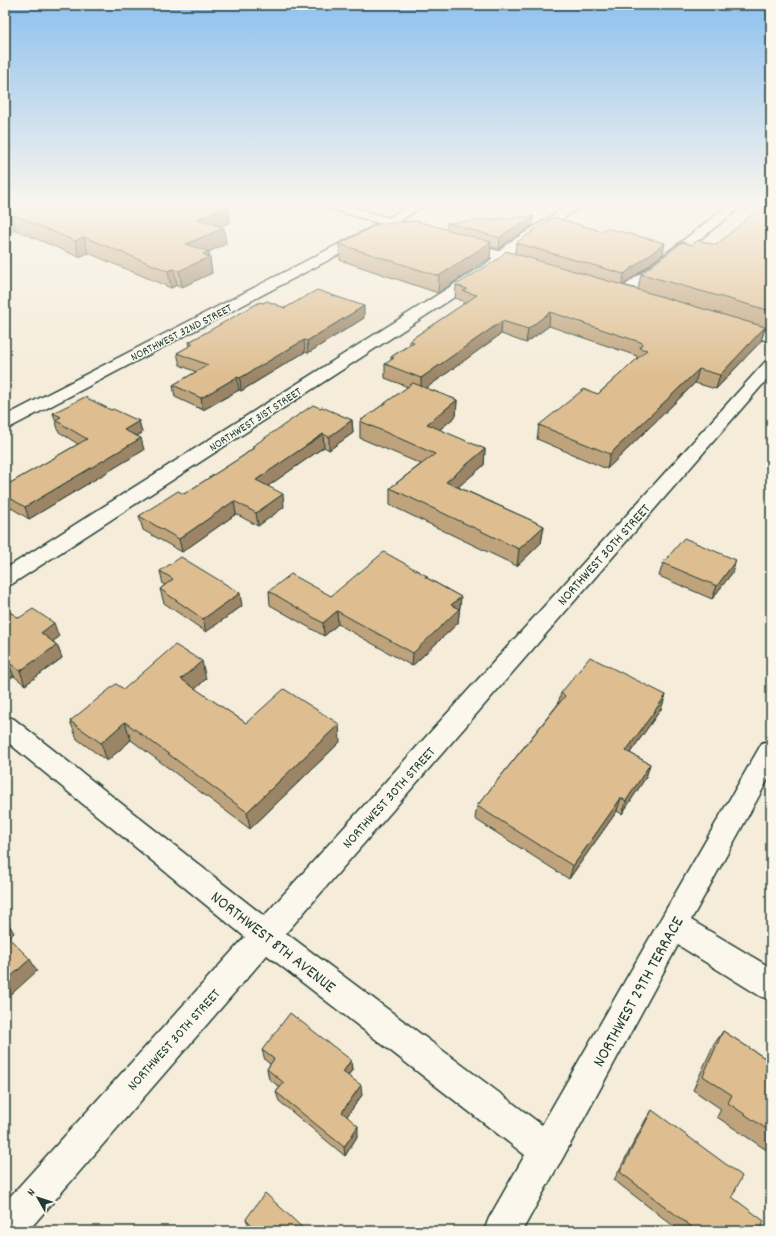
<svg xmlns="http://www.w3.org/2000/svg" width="776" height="1236" viewBox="0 0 776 1236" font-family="Dekko,sans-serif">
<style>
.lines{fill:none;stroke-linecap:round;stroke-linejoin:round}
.minor-casing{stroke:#1f3d34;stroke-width:3}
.primary-casing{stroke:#1f3d34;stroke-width:3}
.minor{fill:#fbf7ec;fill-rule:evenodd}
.primary{fill:#fbf7ec;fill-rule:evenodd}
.wall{fill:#bfa37d;stroke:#1f3d34}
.shaded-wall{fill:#9b8566;stroke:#1f3d34}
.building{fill:#debe91;stroke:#1f3d34}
.labels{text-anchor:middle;stroke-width:3;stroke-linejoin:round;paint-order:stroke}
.far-street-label{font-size:12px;fill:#1f3d34;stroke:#fbf7ec}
.street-label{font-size:14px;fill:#1f3d34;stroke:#fbf7ec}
.near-street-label{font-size:17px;fill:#1f3d34;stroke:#fbf7ec}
</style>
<rect width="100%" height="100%" fill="#f5ecda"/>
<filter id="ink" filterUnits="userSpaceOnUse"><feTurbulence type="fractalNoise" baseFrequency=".025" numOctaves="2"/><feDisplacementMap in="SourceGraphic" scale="8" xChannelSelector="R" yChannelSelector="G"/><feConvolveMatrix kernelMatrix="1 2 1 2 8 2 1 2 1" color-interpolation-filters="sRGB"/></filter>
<g filter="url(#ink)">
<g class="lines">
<defs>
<g id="minor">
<polygon points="411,205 426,205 378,234 11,427 5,428 5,416 370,228"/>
<polygon points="569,205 583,205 517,250 496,270 12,584 5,586 5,569 486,264 507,244"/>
<polygon points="729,205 743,205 629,296 624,297 619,296 617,293 619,290"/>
<polygon points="771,360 771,375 286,933 542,1125 762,743 771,740 771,774 691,920 771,968 771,1000 760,996 678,945 560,1163 559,1164 522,1231 484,1231 489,1218 525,1155 267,955 28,1231 5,1231 5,1202 245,937 5,740 5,716 14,719 264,916 765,362"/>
</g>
<g id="primary">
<polygon points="326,205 345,205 423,228 425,231 423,234 415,234 328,208"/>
<polygon points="461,240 535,262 537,265 535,268 530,269 456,247 455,244 456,241"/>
<polygon points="735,322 771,332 771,342 730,329 728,326 730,323"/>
</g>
</defs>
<use href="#minor" class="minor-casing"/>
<use href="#primary" class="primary-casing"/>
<use href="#minor" class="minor"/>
<use href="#primary" class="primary"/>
</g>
<g class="wall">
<polygon points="5,205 228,205 230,222 219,227 226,244 208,252 209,252 212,273 182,287 177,285 171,288 88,253 79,257 16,230"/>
<polygon points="771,207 771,330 765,329 761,341 716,389 695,383 607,469 537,439 539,425 598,394 636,360 637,356 549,326 526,343 501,334 426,388 457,400 456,416 439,430 485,449 484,465 458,487 544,526 541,543 517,566 390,505 390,488 421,464 360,438 360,421 408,387 385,378 385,364 391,361 391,357 410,344 410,340 464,304 463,304 463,301 455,298 456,285 515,253 516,243 663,254 623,285 638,289 641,274 692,245 716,245"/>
<polygon points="447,223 532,226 506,243 499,249 491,247 490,258 438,293 340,260 339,244 447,229"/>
<polygon points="263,303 285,308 364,318 308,353 305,352 241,391 239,390 203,410 175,397 173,385 196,372 180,365 177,353 190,346 189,342"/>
<polygon points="320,408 352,420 353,433 329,450 324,447 268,486 284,507 258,526 236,514 182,552 143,530 139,516 184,494 243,456 253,448 253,446"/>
<polygon points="111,410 139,421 142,433 137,436 144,450 29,519 5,504 5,486 78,444 59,432 53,413"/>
<polygon points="663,563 732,573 712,599 659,576"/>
<polygon points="160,571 242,606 206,632 164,603 160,589 165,585 163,584"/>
<polygon points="427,576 427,578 461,597 458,623 412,666 338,624 324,636 270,605 269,591 331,596"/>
<polygon points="5,609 19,618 59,637 53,641 57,645 62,658 25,685 14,676 8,679 5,677"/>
<polygon points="206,679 195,689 246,723 340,742 250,829 131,740 107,761 77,739 70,721 124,689"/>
<polygon points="561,693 666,695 661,709 630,753 650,764 646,777 622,814 617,811 569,879 475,819 477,806 558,704"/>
<polygon points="723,1031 771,1062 771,1153 717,1117 721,1109 693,1090 713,1046"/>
<polygon points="262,1050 351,1060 352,1070 348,1076 362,1095 347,1116 358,1135 345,1156 279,1101 276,1092 280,1087 269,1079 267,1069 270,1064 265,1060"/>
<polygon points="652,1110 732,1197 760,1231 680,1231 614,1180 646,1119"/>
<polygon points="246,1219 306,1231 254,1231 249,1226"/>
</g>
<g class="shaded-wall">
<polygon points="215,205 228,205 230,222 201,235 198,219"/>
<polygon points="11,214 16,230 5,234 5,217"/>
<polygon points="534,216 532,226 506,243 499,249 500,238 507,232"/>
<polygon points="224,228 226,244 189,260 186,244"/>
<polygon points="84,237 88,253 79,257 75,241"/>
<polygon points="491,242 490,258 438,293 439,276"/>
<polygon points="665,243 663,254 622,286 624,274"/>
<polygon points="209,252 212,273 182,287 179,271 203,254"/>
<polygon points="174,269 177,285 171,288 168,271"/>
<polygon points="364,306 364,318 308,353 307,341"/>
<polygon points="550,312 549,326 526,343 528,329"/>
<polygon points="502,321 501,334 421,392 421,378"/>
<polygon points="765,327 761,341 716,389 720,375"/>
<polygon points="304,340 305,352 241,391 240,378"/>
<polygon points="699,369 695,383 607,469 610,454"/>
<polygon points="237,377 239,390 203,410 201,398"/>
<polygon points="457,400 456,416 426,441 427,424"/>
<polygon points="352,420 353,433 329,450 329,437"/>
<polygon points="139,421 142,433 127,441 124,430"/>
<polygon points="323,434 324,447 258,493 256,480"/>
<polygon points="141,438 144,450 29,519 25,507"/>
<polygon points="485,449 484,465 445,498 446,482"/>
<polygon points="283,494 284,507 258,526 256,513"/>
<polygon points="234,501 236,514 182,552 179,539"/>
<polygon points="544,526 541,543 517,566 519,549"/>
<polygon points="736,560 732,573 712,599 717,586"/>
<polygon points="240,593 242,606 206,632 203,619"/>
<polygon points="461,597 458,623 412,666 413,653 451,605"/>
<polygon points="337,611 338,624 324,636 323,623"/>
<polygon points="54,623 59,637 46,646 41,633"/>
<polygon points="57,645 62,658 25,685 20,671"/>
<polygon points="202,661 206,679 186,697 181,679"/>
<polygon points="8,662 14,676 8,679 5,672 5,664"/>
<polygon points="666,695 661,709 622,764 626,751"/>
<polygon points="125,722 131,740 107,761 101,743"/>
<polygon points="339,724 340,742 250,829 247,812"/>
<polygon points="650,764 646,777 622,814 626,801"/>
<polygon points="621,798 617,811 569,879 573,866"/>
<polygon points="7,921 14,933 7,940 5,937 5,923"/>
<polygon points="30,959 37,971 5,1000 5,982"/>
<polygon points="351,1060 352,1070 344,1081 343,1072"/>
<polygon points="361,1085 362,1095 343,1122 342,1112"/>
<polygon points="358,1126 358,1135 345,1156 344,1147"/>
</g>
<g class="building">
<polygon points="5,205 225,205 228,206 198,219 224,228 186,244 209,252 203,254 209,257 179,271 174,269 168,271 84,237 75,241 11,214 5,217"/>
<polygon points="763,205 771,207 771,311 641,274 682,242 692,245 698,240 716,245"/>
<polygon points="534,216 507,232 500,238 447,223"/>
<polygon points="553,217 601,231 606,228 665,243 624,274 516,243"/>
<polygon points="417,221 491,242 439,276 339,244 378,224"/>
<polygon points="506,251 765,327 720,375 699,369 610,454 539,425 584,389 598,394 647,350 639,348 643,343 550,312 528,329 502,321 421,378 385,364 394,358 391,357 414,342 410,340 477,295 463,291 467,289 456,285 498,259"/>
<polygon points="317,290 364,306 307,341 304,340 240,378 237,377 201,398 173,385 208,365 177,353 193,344 189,342 260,302 263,303 267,301 285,308"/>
<polygon points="413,383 457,400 427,424 485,449 446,482 544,526 519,549 390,488 435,454 360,421"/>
<polygon points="85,397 111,410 113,409 139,421 124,430 141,438 25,507 5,495 5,486 87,439 55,420 61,417 53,413"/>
<polygon points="313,405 320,408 322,407 352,420 329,437 323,434 256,480 283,494 256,513 234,501 179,539 139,516 178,491 184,494 243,456 255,447 253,446"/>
<polygon points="684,538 736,560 717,586 663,563"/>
<polygon points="384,552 427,576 425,577 461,597 451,605 459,609 413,653 337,611 323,623 269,591 291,574 331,596"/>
<polygon points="181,557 240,593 203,619 160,589 173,579 160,571"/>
<polygon points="5,609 19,618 33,609 54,623 41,633 57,645 20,671 8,662 5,664"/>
<polygon points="175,645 202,661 181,679 246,723 284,689 339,724 247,812 125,722 101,743 70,721 116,684 124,689"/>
<polygon points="590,657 666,695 626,751 650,764 626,801 621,798 573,866 477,806 565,696 561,693"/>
<polygon points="5,934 30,959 5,982"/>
<polygon points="290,1013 351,1060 343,1072 361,1085 342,1112 358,1126 344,1147 276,1092 284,1083 267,1069 274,1059 262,1050"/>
<polygon points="723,1031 771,1062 771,1132 728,1103 732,1095 703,1076"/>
<polygon points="652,1110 742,1176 732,1197 764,1221 760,1231 697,1231 620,1172"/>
<polygon points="265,1193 306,1231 258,1231 246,1219"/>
</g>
</g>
<linearGradient id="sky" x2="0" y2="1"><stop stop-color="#8fc1ee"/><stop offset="0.54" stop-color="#faf6ee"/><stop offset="1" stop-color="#faf6ee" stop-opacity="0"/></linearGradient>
<rect width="776" height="378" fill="url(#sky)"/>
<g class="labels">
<g class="far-street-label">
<text transform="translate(181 332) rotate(-27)" y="4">NORTHWEST 32ND STREET</text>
<text transform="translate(255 419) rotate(-33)" y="4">NORTHWEST 31ST STREET</text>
</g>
<g class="street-label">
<text transform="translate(603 554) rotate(-48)" y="5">NORTHWEST 30TH STREET</text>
<text transform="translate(388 797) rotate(-48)" y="5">NORTHWEST 30TH STREET</text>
<text transform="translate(173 1039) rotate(-48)" y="5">NORTHWEST 30TH STREET</text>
</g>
<g class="near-street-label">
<text transform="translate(274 941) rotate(38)" y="6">NORTHWEST 8TH AVENUE</text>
<text transform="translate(637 991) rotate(-61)" y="6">NORTHWEST 29TH TERRACE</text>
</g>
</g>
<rect width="776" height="1236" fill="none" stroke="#fbf7ec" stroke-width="20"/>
<rect x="10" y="10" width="756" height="1216" fill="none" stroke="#1f3d34" stroke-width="1.5" filter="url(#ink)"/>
<g transform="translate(38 1198) rotate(309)" stroke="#fbf7ec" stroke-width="3" paint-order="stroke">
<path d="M0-3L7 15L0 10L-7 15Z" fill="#1f3d34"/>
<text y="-6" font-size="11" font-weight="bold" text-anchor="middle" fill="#1f3d34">N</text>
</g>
</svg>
